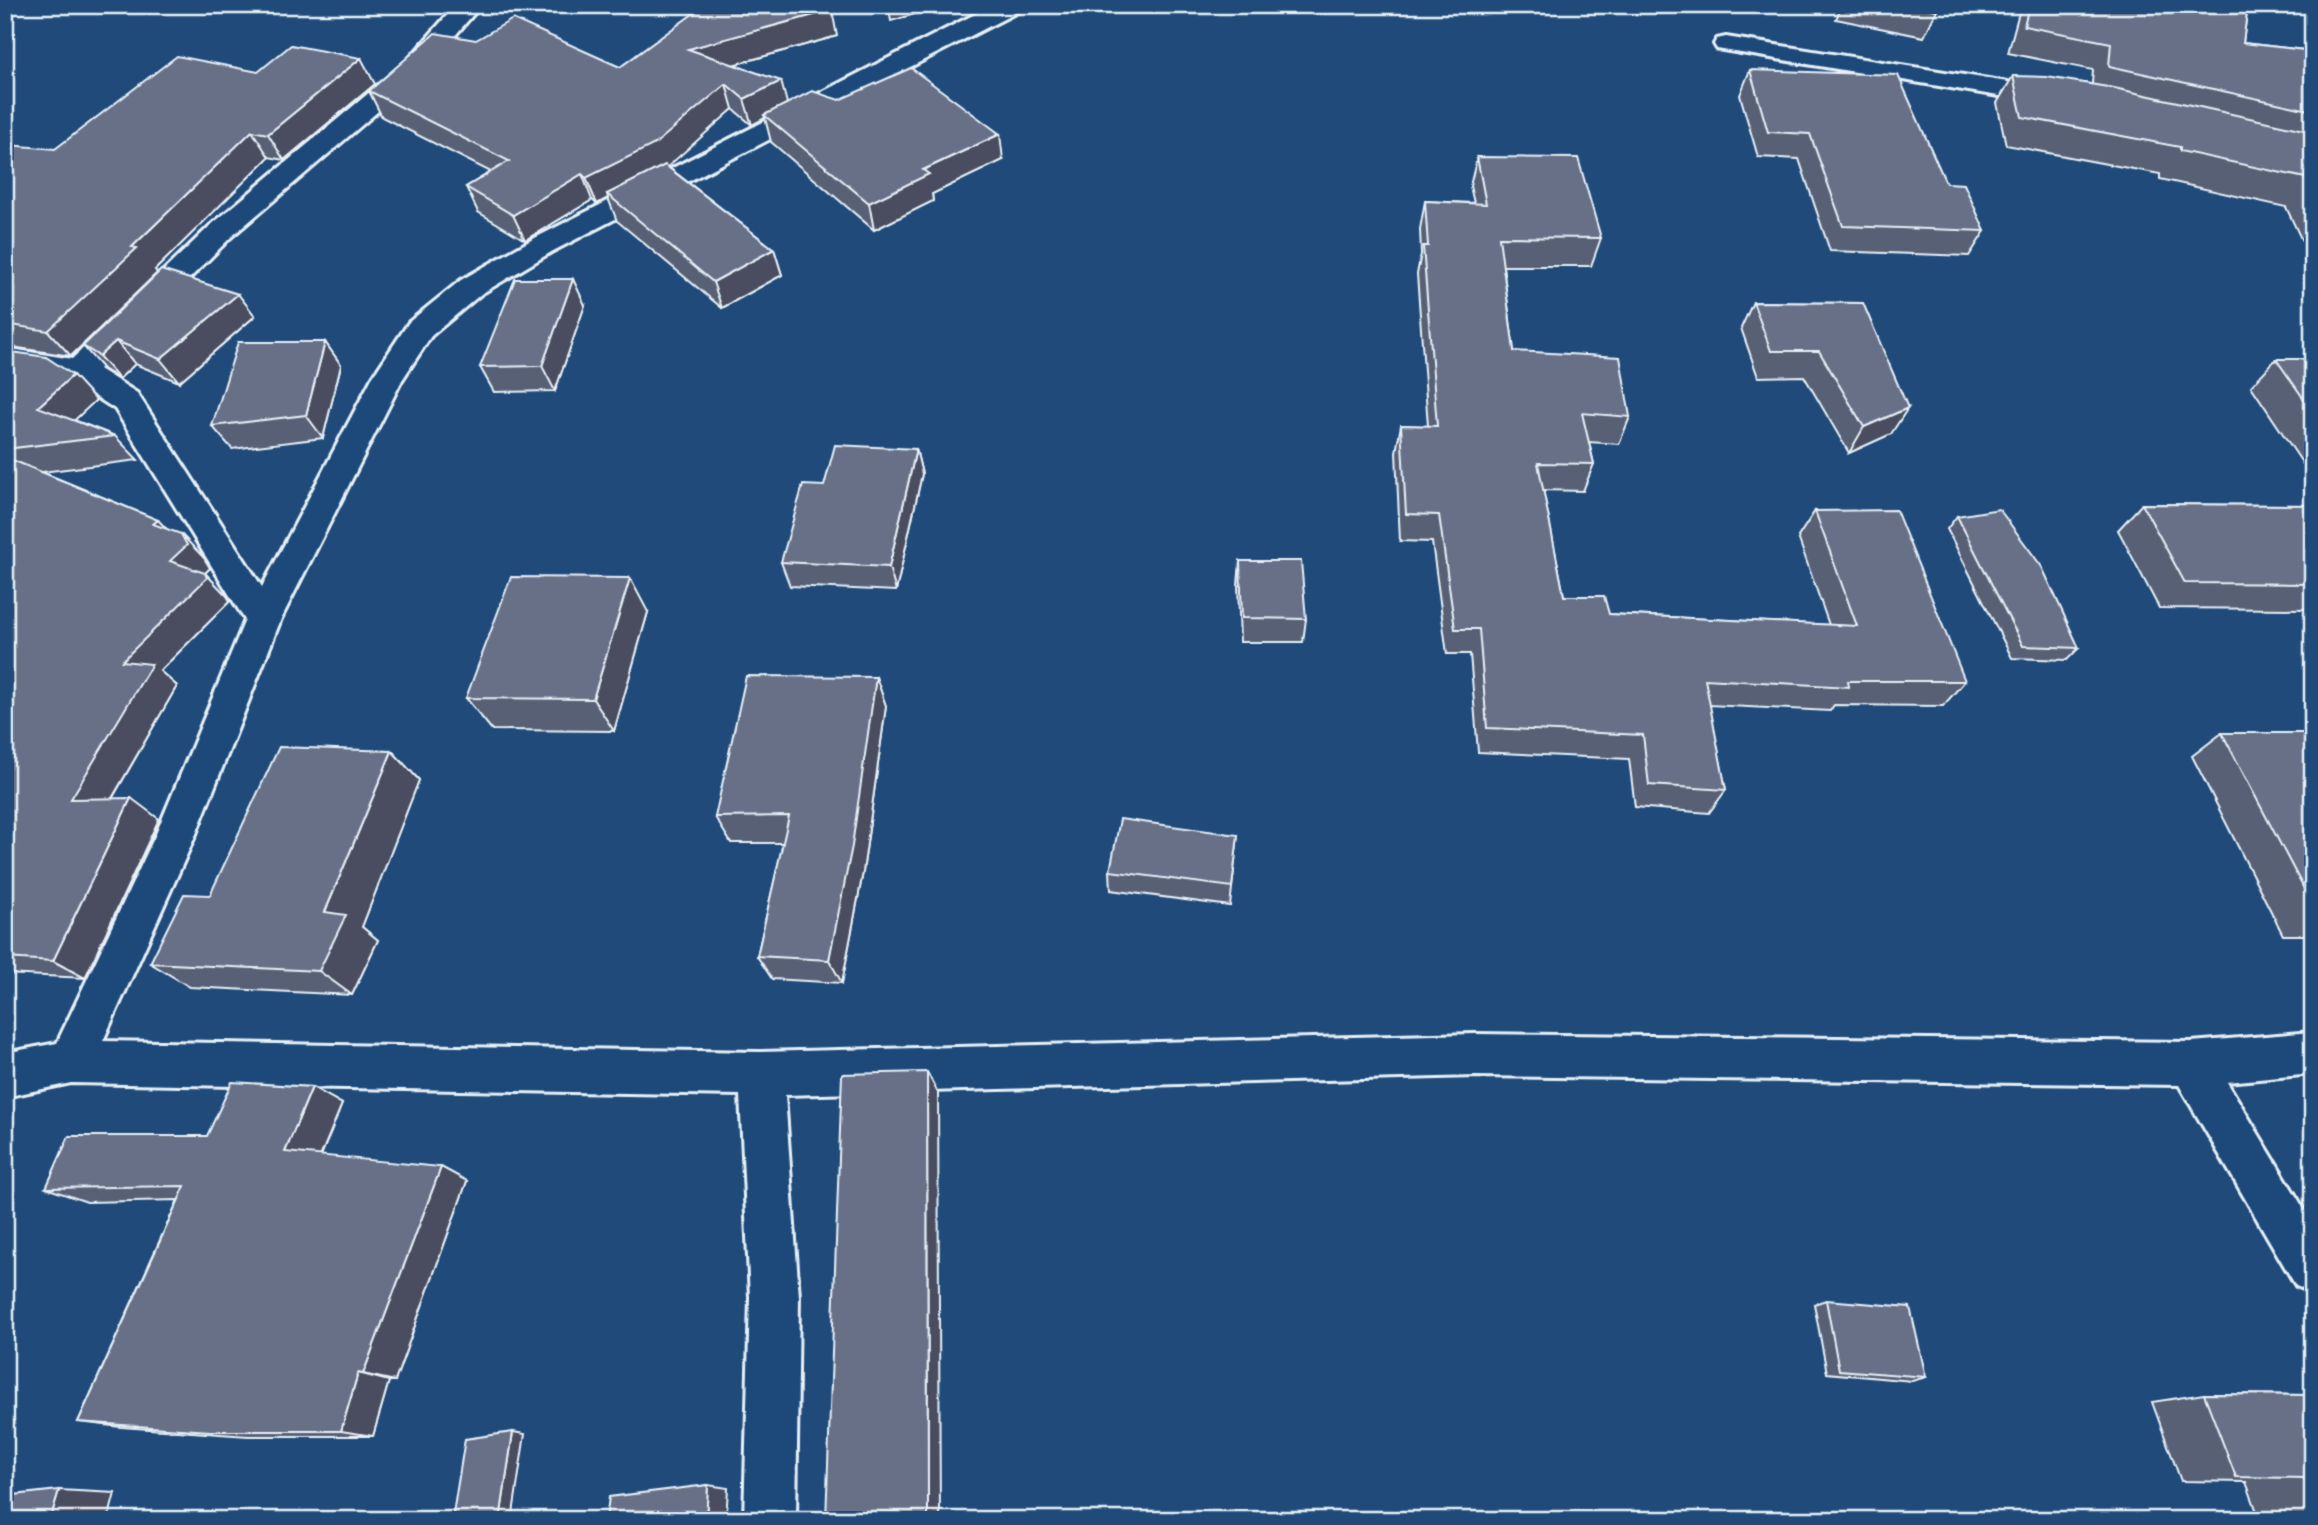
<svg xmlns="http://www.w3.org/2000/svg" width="2318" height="1525" viewBox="0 0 2318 1525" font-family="'Patrick Hand',sans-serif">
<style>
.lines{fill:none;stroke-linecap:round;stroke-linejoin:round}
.street-casing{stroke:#e8f1f8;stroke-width:6}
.street{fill:#1f4a7a;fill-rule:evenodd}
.wall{fill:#596075;stroke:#e8f1f8;stroke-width:2}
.shaded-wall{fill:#484e5f;stroke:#e8f1f8;stroke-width:2}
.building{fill:#677088;stroke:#e8f1f8;stroke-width:2}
</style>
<rect width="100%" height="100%" fill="#1f4a7a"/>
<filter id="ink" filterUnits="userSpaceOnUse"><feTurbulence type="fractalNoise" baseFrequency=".0143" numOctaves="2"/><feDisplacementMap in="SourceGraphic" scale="14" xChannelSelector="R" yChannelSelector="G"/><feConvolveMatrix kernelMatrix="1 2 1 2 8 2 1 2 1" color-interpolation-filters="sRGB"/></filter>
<g filter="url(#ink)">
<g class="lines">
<defs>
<g id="street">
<polygon points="456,5 481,5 425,71 231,237 99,369 137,393 262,587 372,378 409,322 461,280 533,239 993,5 1024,5 1021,10 553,251 481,294 431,336 402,380 281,619 196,834 103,1041 760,1052 1475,1034 2191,1042 2313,1032 2313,1074 2227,1082 2313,1224 2313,1293 2296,1286 2179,1085 1475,1076 785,1095 799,1297 796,1520 744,1520 750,1297 740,1095 71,1083 5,1097 5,1053 57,1043 156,834 245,620 115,409 70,380 5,369 5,348 72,359 211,225 407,61"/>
<polygon points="1726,37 2058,90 2067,92 2071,98 2067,104 2058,106 1717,49 1714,44 1717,39"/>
</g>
</defs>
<use href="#street" class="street-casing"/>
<use href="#street" class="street"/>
</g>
<g class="wall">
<polygon points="1842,5 1938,5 1937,10 1924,37 1836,19"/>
<polygon points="2021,5 2248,5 2243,43 2313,51 2313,264 2286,207 2160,179 2160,174 2006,145 1997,103 2013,76 2092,84 2093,70 2008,53"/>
<polygon points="837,36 733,65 787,104 1003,160 932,194 933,201 874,230 771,142 765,118 752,125 733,109 667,166 774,249 782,275 722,308 617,221 608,198 597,204 592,200 525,240 478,212 466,187 491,172 382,117 369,91 620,67"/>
<polygon points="1750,70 1946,183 1985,231 1969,256 1830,251 1799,159 1758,157 1740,95"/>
<polygon points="258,72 375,84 284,160 269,157 155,270 157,273 71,356 5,346 5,148 55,149"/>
<polygon points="1477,157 1601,238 1591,266 1503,266 1514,351 1630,417 1619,444 1589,442 1594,464 1583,491 1543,490 1564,596 1609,614 1829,625 1798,537 1815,511 1965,681 1943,706 1834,705 1830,711 1709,705 1726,790 1709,813 1635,807 1629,759 1478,752 1470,654 1447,654 1432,542 1400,541 1396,452 1401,425 1428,426 1417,274 1421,254 1420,229 1425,201 1474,203 1470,186"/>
<polygon points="238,294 255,316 179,382 135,364 119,379 103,369 83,346"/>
<polygon points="1753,302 1863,303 1891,434 1849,453 1804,376 1758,377 1741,328"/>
<polygon points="585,305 555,391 494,392 480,367"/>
<polygon points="325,342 341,365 323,438 232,449 212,426"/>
<polygon points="5,351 96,400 74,420 115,436 138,460 42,472 158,520 166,529 204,558 210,568 205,573 227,596 230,601 160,671 177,686 112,799 159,819 85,978 5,974"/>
<polygon points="2276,359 2313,359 2313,479 2251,386"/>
<polygon points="916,449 922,474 896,591 790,586 781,562 824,486"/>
<polygon points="2142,504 2313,505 2313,609 2159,608 2118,530"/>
<polygon points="1957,516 2079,648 2067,660 2012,658 1947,529"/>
<polygon points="1240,561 1306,619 1303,642 1240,642 1238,585"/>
<polygon points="648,612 614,731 492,730 466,698"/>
<polygon points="876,677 886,706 863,872 842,983 772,979 757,956 783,843 731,843 715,817"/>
<polygon points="2222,733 2313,733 2313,935 2283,935 2192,756"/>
<polygon points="392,751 419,780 362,927 378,940 352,995 190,987 150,963 210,895"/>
<polygon points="1238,835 1230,906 1111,890 1110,871"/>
<polygon points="312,1087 342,1104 321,1156 467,1181 395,1381 389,1381 373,1436 248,1436 121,1427 78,1422 178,1200 87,1202 46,1188 207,1136"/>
<polygon points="1826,1300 1926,1377 1912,1381 1827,1373 1814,1304"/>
<polygon points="2204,1394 2313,1395 2313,1520 2260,1520 2246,1482 2181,1481 2152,1402"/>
</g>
<g class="shaded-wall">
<polygon points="888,5 946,5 891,21"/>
<polygon points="832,10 837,36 696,75 688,49"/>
<polygon points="361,58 375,84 284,160 268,134"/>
<polygon points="781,81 788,107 764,115 765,118 752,125 744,99"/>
<polygon points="726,84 733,109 664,170 607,194 608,198 597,204 586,178"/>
<polygon points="252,131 269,157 155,270 157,273 71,356 48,331 132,247"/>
<polygon points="1000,134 1003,160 932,194 933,201 874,230 869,203 923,170"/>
<polygon points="582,174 592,200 525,240 513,215"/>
<polygon points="774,249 782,275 722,308 713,282"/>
<polygon points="573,279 585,305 555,391 542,366"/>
<polygon points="238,294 255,316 179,382 160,359"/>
<polygon points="116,341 135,364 119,379 99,356"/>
<polygon points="325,342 341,365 323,438 306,415"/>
<polygon points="73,375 96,400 62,432 38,407"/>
<polygon points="1908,408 1891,434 1849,453 1864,427"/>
<polygon points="916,449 922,474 896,591 889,567"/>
<polygon points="158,520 181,544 153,524"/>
<polygon points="181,534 204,558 210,568 205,573 227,596 230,601 160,671 177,686 100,819 71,799 122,661 170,561"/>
<polygon points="630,578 648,612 614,731 593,699"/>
<polygon points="876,677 886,706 863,872 842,983 829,960"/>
<polygon points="392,751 419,780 362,927 378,940 352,995 319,971 325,912"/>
<polygon points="131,798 159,819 85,978 53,961"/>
<polygon points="927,1072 938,1093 940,1520 928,1520"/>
<polygon points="312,1087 342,1104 316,1167 285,1152"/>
<polygon points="441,1167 467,1181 395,1381 363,1374"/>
<polygon points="358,1373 389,1381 373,1436 341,1431"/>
<polygon points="513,1432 525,1434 512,1520 500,1520"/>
<polygon points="708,1485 728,1488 726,1520 706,1520"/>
<polygon points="59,1490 115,1493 108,1520 50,1520"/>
</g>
<g class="building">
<polygon points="705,5 826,5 832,10 688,49 781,81 744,99 726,84 655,144 586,178 582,174 513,215 466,187 509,161 369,91 435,33 476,40 513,19 620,67"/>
<polygon points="1912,5 1938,5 1937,10"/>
<polygon points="2029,5 2248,5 2243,43 2313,51 2313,111 2109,66 2111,43 2024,26"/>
<polygon points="291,45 361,58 268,134 252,131 132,247 137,248 48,331 5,324 5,148 8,145 55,149 177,56 258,72"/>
<polygon points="911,68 1000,134 923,170 929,174 869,203 764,115 812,91 839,100"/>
<polygon points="1750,70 1898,75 1946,183 1964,184 1985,231 1843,226 1810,134 1768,132"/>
<polygon points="2013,76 2047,77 2114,88 2313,132 2313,185 2310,179 2180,151 2180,147 2022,117"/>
<polygon points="1477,157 1578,158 1601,238 1499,237 1514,351 1620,357 1630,417 1582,413 1594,464 1538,463 1564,596 1604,596 1609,614 1857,626 1815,511 1896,510 1965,681 1848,681 1849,687 1705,679 1726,790 1649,785 1643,735 1487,728 1479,629 1455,629 1439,515 1406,514 1401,425 1437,426 1423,246 1428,246 1425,201 1486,204"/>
<polygon points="665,165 774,249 713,282 607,194"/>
<polygon points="161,270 238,294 160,359 116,341 99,356 83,346"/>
<polygon points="515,279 573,279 542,366 480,367"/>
<polygon points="1753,302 1863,303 1908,408 1864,427 1819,351 1771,351"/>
<polygon points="238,342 325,342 306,415 212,426"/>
<polygon points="5,351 46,357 73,375 38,407 115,436 5,449"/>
<polygon points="2276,359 2313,359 2313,412"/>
<polygon points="835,445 916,449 889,567 781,562 803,485 824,486"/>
<polygon points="5,457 158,520 153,524 181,534 187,545 170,561 205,573 207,578 122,661 152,664 71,799 131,798 53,961 5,958"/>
<polygon points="2142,504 2313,505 2313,584 2185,583"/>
<polygon points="1999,509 2042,567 2079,648 2023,646 1957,516"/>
<polygon points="1240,561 1301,561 1306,619 1242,618"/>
<polygon points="511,577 630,578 593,699 466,698"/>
<polygon points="746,676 876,677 852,846 829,960 757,956 789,816 715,817"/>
<polygon points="2222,733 2313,733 2313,906"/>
<polygon points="279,747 392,751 325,912 346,915 319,971 150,963 184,894 210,895"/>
<polygon points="1120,819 1238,835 1232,887 1110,871"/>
<polygon points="927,1072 928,1520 826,1520 842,1074"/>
<polygon points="232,1082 312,1087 285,1152 441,1167 363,1374 358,1373 341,1431 210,1431 78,1422 185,1186 46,1188 69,1136 207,1136"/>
<polygon points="1826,1300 1910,1307 1926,1377 1839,1370"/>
<polygon points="2204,1394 2313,1395 2313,1499 2304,1478 2236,1477"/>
<polygon points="513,1432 500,1520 452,1520 465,1439"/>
<polygon points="708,1485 706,1520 606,1520 609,1497"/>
<polygon points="59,1490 50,1520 5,1520 5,1496"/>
</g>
</g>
<rect width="2318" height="1525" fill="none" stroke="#1f4a7a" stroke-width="28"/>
<rect x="14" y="14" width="2290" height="1497" fill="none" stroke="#e8f1f8" stroke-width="2.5" filter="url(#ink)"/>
</svg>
